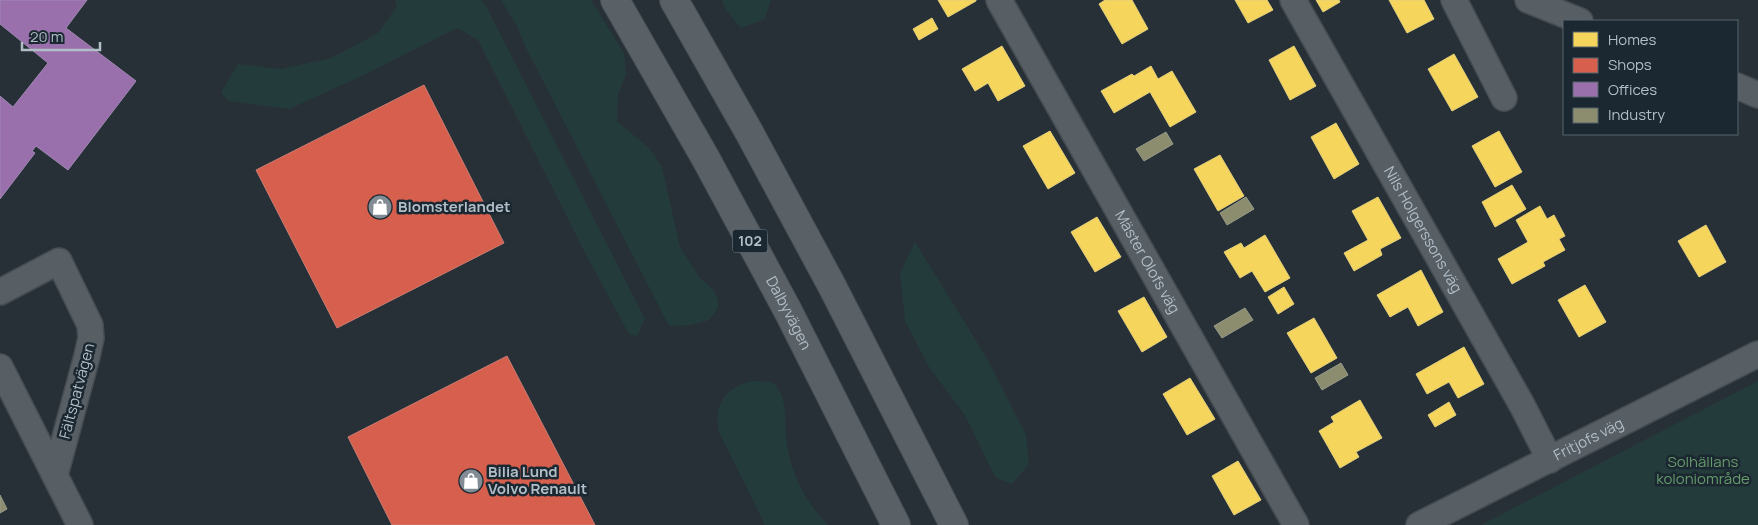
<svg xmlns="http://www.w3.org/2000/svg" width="1758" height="525" viewBox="0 0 1758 525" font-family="Manrope,sans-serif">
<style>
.green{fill:#243b3b}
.homes{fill:#f6d55c;stroke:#e1ce7c}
.shops{fill:#d6604d;stroke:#cb7c72}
.offices{fill:#9970ab;stroke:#a087b4}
.industry{fill:#8c8c6e;stroke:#979b89}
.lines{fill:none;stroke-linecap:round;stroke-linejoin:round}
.minor-casing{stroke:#454c51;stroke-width:28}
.primary-casing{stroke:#454d53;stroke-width:30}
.minor{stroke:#575e64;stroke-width:25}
.primary{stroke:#5a6166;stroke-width:28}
.labels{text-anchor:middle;stroke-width:5;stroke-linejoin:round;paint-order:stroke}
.shield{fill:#1b2831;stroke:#84919b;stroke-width:1}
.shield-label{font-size:14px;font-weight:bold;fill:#b1bec8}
.poi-label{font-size:15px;font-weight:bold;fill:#b1bec8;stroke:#1b2831;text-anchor:start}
.street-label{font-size:15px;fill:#b1bec8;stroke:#1b2831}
.park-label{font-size:15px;fill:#669a6a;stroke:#1b2831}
</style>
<rect width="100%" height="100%" fill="#273036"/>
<g class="green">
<polygon points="395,0 481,0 487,8 645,319 637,336 629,334 586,255 478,40 457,28 366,74 289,109 228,101 221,92 238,64 281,69 331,58 378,33 397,6"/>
<polygon points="501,0 591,0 624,53 626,75 618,94 617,121 649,148 662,167 680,247 699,277 713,289 718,300 718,308 709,320 691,325 669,326 526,48 517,26"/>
<polygon points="722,0 771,0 765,19 741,28 725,9"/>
<polygon points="915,242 988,360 1026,435 1029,464 1012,484 995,477 965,415 929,367 905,321 900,273"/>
<path d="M752,381C761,381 772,380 777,387C787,401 785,420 786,436C789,470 804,501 828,525H765L719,432C713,405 725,387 752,381Z"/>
<polygon points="1758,381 1758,525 1481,525"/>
</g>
<g class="homes">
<polygon points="938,0 976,0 976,1 948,17"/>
<polygon points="1105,0 1132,0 1148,29 1122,44 1099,4"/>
<polygon points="1235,0 1267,0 1273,10 1248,23"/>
<polygon points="1316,0 1339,0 1340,2 1323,12"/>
<polygon points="1389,0 1424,0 1434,19 1407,33"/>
<polygon points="932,18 938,29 919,40 913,29"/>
<polygon points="1002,46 1025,86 998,101 988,83 975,91 962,69"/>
<polygon points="1294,46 1316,86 1290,100 1269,60"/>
<polygon points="1454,54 1478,97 1452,111 1428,69"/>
<polygon points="1151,66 1158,79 1172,71 1196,112 1170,127 1150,92 1114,113 1101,91 1132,74 1134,76"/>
<polygon points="1336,123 1359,164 1334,179 1311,137"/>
<polygon points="1050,131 1075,173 1048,189 1023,146"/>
<polygon points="1499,131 1522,172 1495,187 1472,146"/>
<polygon points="1220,155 1244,196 1218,211 1194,169"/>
<polygon points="1512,185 1526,209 1495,227 1482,202"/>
<polygon points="1378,197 1401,238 1380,249 1382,255 1354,271 1344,253 1368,240 1352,211"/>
<polygon points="1540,206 1547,219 1554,215 1565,236 1559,239 1565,250 1543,262 1545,266 1512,284 1498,259 1528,242 1516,220"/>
<polygon points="1097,217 1121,257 1095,272 1071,232"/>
<polygon points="1706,225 1726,262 1699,277 1678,241"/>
<polygon points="1265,235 1290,278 1265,292 1252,271 1240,278 1224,252 1241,243 1244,248"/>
<polygon points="1421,270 1443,312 1418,326 1408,307 1390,317 1377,295"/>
<polygon points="1585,285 1606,322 1579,337 1558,300"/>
<polygon points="1284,287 1294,304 1278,314 1268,297"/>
<polygon points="1144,297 1167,337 1142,352 1118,311"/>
<polygon points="1314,318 1337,358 1311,373 1287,333"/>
<polygon points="1464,347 1484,384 1458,398 1449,382 1427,394 1416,374"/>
<polygon points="1190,378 1215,419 1187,435 1163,394"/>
<polygon points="1360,400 1382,438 1356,452 1359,457 1340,468 1319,431 1334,422 1331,417"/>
<polygon points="1449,402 1456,415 1435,427 1428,415"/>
<polygon points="1238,461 1261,500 1234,515 1212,476"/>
</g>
<g class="shops">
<polygon points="424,85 504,243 337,328 256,170"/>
<polygon points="507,356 595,525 392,525 348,437"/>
</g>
<polygon class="offices" points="0,0 87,0 66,28 136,81 68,170 36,146 32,151 35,153 0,199 0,96 13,107 48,63 0,24"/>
<g class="industry">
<polygon points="1166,132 1173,144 1144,161 1136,149"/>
<polygon points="1246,197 1254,209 1227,225 1220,213"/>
<polygon points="1245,308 1253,320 1222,338 1214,326"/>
<polygon points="1341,363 1348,375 1322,390 1315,378"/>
<polygon points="0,495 7,509 0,513"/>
</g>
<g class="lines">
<defs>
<g id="minor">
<path id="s1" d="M999,0L1296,525"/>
<path id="s2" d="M1293,0L1522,405L1550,460"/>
<polyline points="1454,0 1504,98"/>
<polyline points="1528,0 1580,21"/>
<polyline points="1737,86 1758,95"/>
<polyline points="0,292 59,261 90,325 91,338 87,356 55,475"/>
<polyline points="0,367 80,525"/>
<path id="s3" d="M1419,525L1758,354"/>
</g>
<g id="primary">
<path id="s4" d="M615,0L706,159L788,311L896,525"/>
<polyline points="674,0 749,132 832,286 954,525"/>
</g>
</defs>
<use href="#minor" class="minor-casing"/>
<use href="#primary" class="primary-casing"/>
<use href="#minor" class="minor"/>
<use href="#primary" class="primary"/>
</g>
<defs>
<symbol id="shop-disc" viewBox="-11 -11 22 22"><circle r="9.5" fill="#818c95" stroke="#1b2831"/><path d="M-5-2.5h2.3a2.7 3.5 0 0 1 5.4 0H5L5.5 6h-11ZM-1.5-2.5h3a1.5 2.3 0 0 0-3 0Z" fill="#fff"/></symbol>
</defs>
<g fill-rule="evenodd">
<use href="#shop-disc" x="366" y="193" width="28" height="28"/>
<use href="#shop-disc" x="457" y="467" width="28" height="28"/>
</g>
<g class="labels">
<rect class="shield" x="732.5" y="229.5" width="35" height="23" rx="4"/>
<g class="shield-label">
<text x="750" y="246">102</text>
</g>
<g class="poi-label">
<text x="398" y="212">Blomsterlandet</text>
<text x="488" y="477">Bilia Lund<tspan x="488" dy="17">Volvo Renault</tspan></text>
</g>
<g class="street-label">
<text dy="5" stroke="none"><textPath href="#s2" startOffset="264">Nils Holgerssons väg</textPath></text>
<text dy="5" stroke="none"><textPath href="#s1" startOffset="301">Mäster Olofs väg</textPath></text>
<text dy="5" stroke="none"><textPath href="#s4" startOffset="358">Dalbyvägen</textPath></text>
<text transform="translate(77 391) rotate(-75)" y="5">Fältspatvägen</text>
<text dy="5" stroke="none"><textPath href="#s3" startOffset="190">Fritjofs väg</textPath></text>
</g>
<g class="park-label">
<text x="1703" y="467">Solhällans<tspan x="1703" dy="17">koloniområde</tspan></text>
</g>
</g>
<rect x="1563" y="20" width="175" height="115" fill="#1b2831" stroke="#57646d"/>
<rect x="1573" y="32" width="25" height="15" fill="#f6d55c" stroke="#57646d"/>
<text x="1608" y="45" font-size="15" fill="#b1bec8">Homes</text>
<rect x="1573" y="58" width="25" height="15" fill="#d6604d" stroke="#57646d"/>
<text x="1608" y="70" font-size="15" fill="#b1bec8">Shops</text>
<rect x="1573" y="82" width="25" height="15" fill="#9970ab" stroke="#57646d"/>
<text x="1608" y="95" font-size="15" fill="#b1bec8">Offices</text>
<rect x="1573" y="108" width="25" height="15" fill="#8c8c6e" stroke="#57646d"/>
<text x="1608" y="120" font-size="15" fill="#b1bec8">Industry</text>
<path d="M22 42v8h78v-8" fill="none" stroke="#b1bec8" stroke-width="2.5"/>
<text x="30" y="42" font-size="15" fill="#b1bec8" stroke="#1b2831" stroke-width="4" paint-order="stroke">20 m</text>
</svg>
